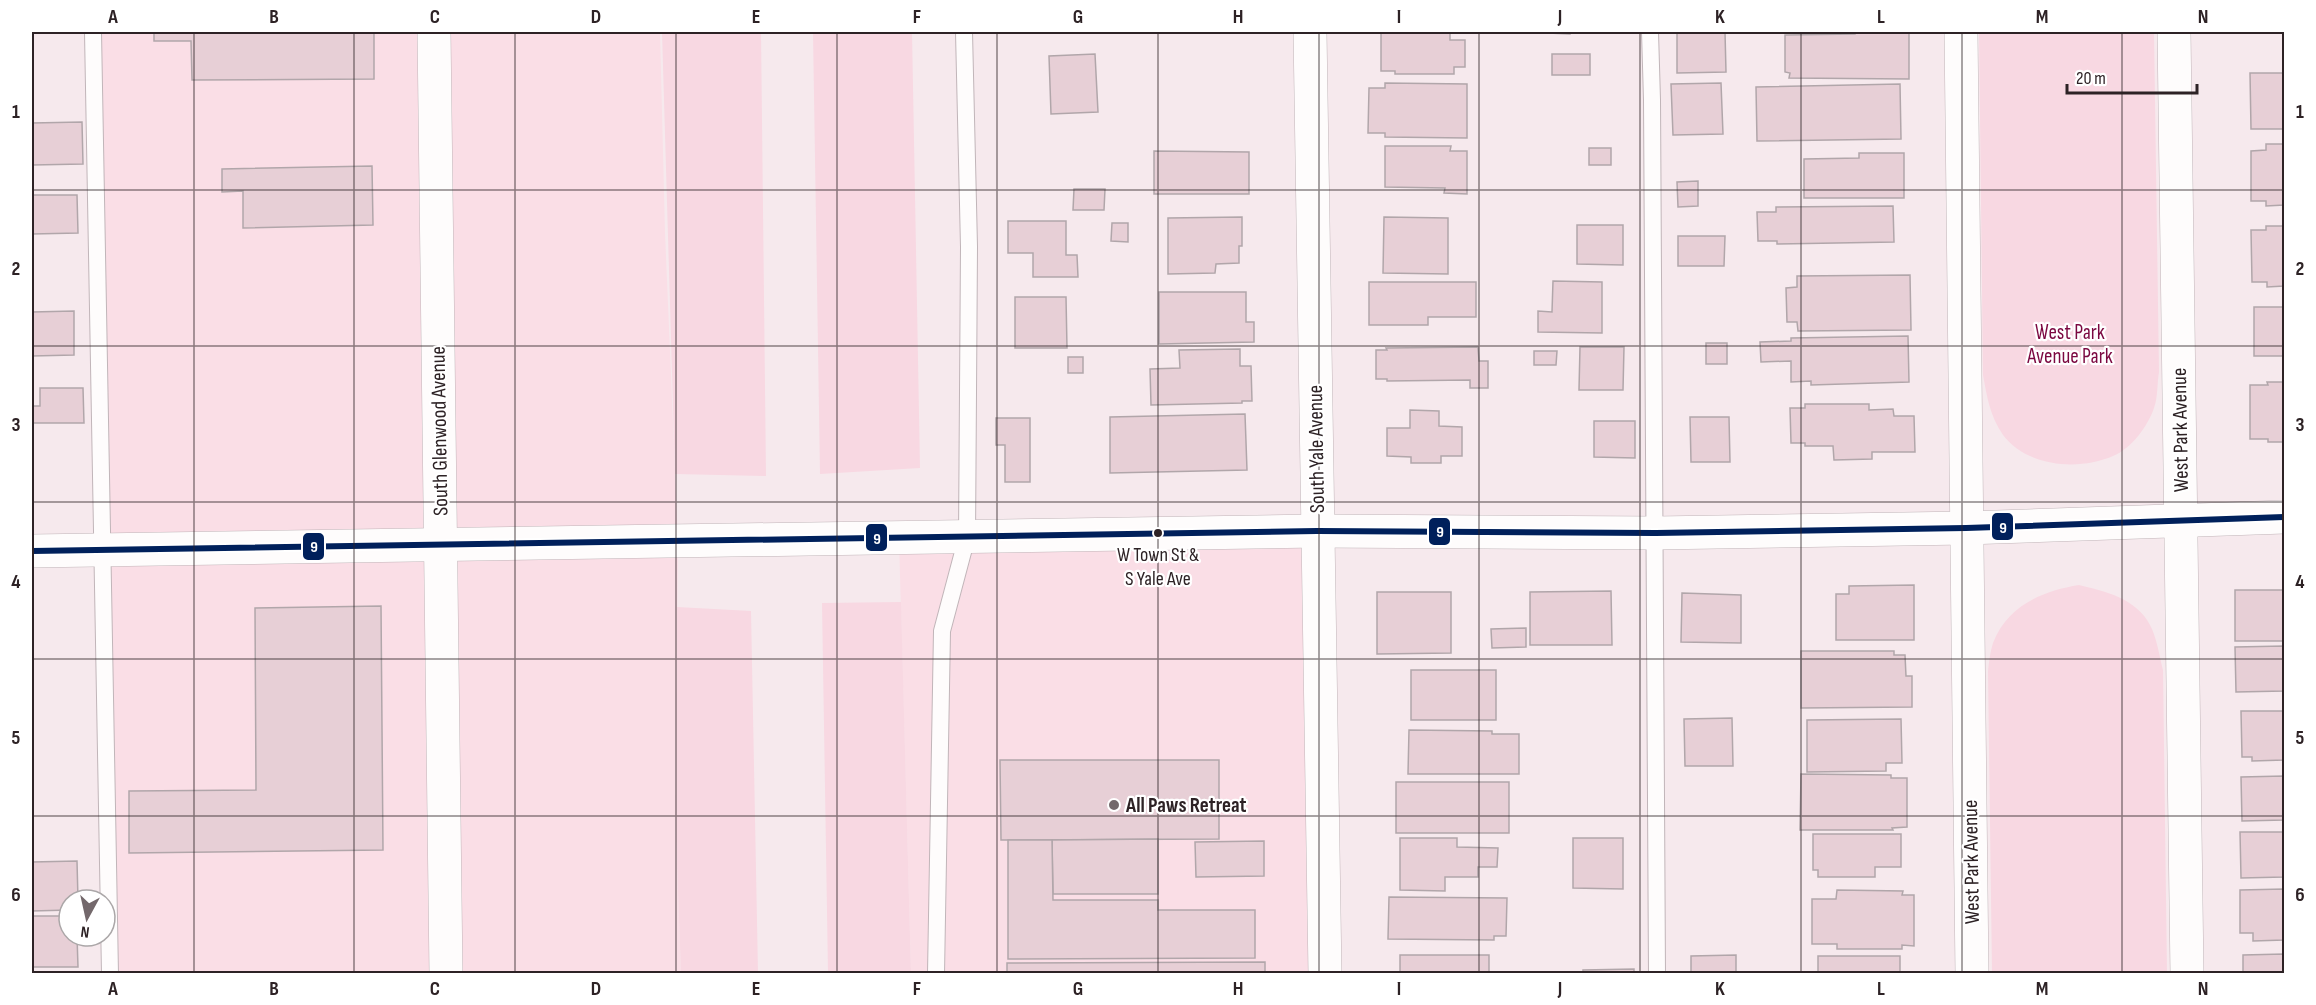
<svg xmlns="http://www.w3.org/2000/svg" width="2316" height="1005" viewBox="0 0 2316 1005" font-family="'Sofia Sans Condensed',sans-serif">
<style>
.built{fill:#fadee6}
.green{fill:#f8d8e2}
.building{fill:#e7cfd6;stroke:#b1a6aa;stroke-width:1.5}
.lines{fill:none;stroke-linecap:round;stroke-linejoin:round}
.lane-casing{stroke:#c1b5b9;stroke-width:18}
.street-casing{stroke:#c1b5b9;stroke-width:34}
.secondary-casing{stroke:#c1b5b9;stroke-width:34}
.primary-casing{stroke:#c1b5b9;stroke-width:34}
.lane{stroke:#fefcfc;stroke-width:16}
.street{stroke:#fefcfc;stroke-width:33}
.secondary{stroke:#fefcfc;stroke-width:33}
.primary{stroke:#fefcfc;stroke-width:33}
.bus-1-casing{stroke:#fff;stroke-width:10}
.bus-1{stroke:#00205b;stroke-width:6}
.grid{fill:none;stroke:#2d2225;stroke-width:1.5;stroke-opacity:0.55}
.bus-dot{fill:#2d2225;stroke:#fff;stroke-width:2}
.poi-dot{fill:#73686b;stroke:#fff;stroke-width:2}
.labels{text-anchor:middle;stroke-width:4.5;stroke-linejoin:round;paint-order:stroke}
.bus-label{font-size:20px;fill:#2d2225;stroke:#fff}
.park-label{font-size:21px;fill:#7b0841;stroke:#fff}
.street-label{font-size:21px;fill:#2d2225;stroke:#fff}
.poi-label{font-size:21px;font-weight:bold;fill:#2d2225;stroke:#fff;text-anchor:start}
.line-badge{stroke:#fff;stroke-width:2}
.badge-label{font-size:16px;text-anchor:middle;font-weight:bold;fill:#fff}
.neatline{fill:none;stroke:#2d2225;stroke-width:2}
.grid-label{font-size:20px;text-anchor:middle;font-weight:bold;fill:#2d2225}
</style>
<rect width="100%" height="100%" fill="#f6e9ed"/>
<g class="built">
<polygon points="93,32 660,32 665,233 678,542 675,811 681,973 110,973"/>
<polygon points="1317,531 1325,973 911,973 899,539"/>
</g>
<g class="green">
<polygon points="662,32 761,32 766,476 675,474"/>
<polygon points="813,32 912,32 920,468 820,474"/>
<path d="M1979,32H2154L2159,372C2157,383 2158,397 2154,408C2148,426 2131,449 2113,456C2079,471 2027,467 2003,435C1990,416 1987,397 1983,375Z"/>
<path d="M2079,585C2105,591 2137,599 2150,625C2157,638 2159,655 2163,670L2167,973H1992L1988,671C1989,662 1990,652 1993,643C2007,606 2042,591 2079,585Z"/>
<polygon points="901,602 911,973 828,973 822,603"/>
<polygon points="677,607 751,611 758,973 681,973 675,811"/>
</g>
<g class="building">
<polygon points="154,32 374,32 374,79 192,80 191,41 154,41"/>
<polygon points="1381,32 1450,32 1450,40 1465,40 1465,67 1454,67 1454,74 1395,74 1395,71 1381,71"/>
<polygon points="1548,32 1570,32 1570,34 1548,33"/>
<polygon points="1677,32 1725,32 1726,72 1677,73"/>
<polygon points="1855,32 1909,32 1909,79 1789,78 1790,73 1785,72 1785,35 1855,34"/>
<polygon points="1095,54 1098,112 1051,114 1049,56"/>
<rect x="1552" y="54" width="38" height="21"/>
<polygon points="2250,73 2284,73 2284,129 2251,129"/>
<polygon points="1385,83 1467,84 1467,138 1385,137 1385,133 1368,133 1369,88 1385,88"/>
<polygon points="1721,83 1723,134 1673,135 1671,84"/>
<polygon points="1900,84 1901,139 1757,141 1756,87"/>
<polygon points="82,122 83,164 32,165 32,123"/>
<polygon points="2266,144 2284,144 2284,205 2266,206 2266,201 2251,201 2251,151 2266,150"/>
<polygon points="1385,146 1451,146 1450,151 1467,151 1467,194 1444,193 1445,188 1385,187"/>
<rect x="1589" y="148" width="22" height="17"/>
<polygon points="1154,151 1249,152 1249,194 1154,194"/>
<polygon points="1859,153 1904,153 1904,198 1804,198 1804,159 1859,158"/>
<polygon points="372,166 373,225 243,228 243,191 222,192 222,169"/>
<polygon points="1698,181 1698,206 1678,207 1677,182"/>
<polygon points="1074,189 1105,189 1104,210 1073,210"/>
<polygon points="32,195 77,195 78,233 32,234"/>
<polygon points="1893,206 1894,242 1777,244 1777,241 1758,241 1757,212 1776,212 1776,207"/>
<polygon points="1242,217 1242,246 1239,246 1239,263 1216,264 1215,273 1168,274 1168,218"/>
<polygon points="1384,217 1448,218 1448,274 1383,273"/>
<polygon points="1008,221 1066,221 1066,255 1077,255 1078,277 1033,277 1033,253 1008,253"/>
<polygon points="1112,223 1128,223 1128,242 1111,241"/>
<polygon points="1577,225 1623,225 1623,265 1577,264"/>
<polygon points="2266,226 2284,226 2284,286 2267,287 2267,282 2252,282 2251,230 2266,230"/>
<polygon points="1678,236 1725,236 1724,266 1678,266"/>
<polygon points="1910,275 1911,330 1798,331 1797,322 1787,322 1786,288 1797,287 1797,276"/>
<polygon points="1553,281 1602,282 1602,333 1538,332 1538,311 1552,312"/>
<polygon points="1369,282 1476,282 1476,317 1428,317 1428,325 1369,325"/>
<polygon points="1159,292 1246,292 1246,322 1254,322 1254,342 1159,344"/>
<polygon points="1015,297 1066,297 1067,348 1015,348"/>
<rect x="2254" y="307" width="30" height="49"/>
<polygon points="74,311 74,355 32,356 32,312"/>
<polygon points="1908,336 1909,382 1811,385 1811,381 1791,382 1791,361 1761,362 1760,342 1791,341 1791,338"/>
<rect x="1706" y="343" width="21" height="21"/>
<polygon points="1478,347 1479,361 1488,361 1488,388 1470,388 1470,380 1387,381 1387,379 1376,379 1376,350 1387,350 1386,348"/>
<polygon points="1580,347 1624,347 1623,390 1579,390"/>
<polygon points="1240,349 1240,366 1251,366 1252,401 1242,401 1242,403 1151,405 1150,369 1180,368 1179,350"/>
<polygon points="1534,351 1557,351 1556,365 1534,365"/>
<rect x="1068" y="357" width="15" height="16"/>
<polygon points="2267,382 2284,382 2284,442 2268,442 2268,439 2250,439 2250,385 2268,385"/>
<polygon points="40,388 83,388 84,423 32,423 32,406 40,406"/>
<polygon points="1805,404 1869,404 1869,410 1893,409 1894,416 1914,416 1915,452 1872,452 1872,459 1834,460 1833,446 1805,446 1805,443 1791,443 1790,408 1805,408"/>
<polygon points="1410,410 1439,411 1439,426 1462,427 1462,456 1441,456 1441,463 1411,463 1411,457 1387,456 1387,428 1410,428"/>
<polygon points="1245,414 1247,470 1110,473 1110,417"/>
<polygon points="1690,417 1729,417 1730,462 1691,462"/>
<polygon points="996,418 1030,418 1030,482 1005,482 1005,445 996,445"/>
<polygon points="1594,421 1635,421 1635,458 1594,457"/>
<polygon points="1914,585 1914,640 1836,640 1836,594 1849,594 1849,586"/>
<rect x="2235" y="590" width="49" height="51"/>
<polygon points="1611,591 1612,645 1530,645 1530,592"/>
<polygon points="1377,592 1451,592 1451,653 1377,654"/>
<polygon points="1682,593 1741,595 1741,643 1681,642"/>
<polygon points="381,606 383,850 129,853 129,791 256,790 255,608"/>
<polygon points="1526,628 1526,647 1492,648 1491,629"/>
<polygon points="2284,646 2284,691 2236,692 2235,647"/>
<polygon points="1801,651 1894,651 1894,655 1905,655 1906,676 1912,676 1912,707 1801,708"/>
<rect x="1411" y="670" width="85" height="50"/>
<polygon points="2241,711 2284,711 2284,760 2252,761 2252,757 2242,757"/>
<polygon points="1732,718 1733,766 1685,766 1684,719"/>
<polygon points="1901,719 1902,763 1886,763 1886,771 1807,772 1807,720"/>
<polygon points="1409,730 1492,731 1492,734 1519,734 1519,774 1408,774"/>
<polygon points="1000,760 1219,760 1219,839 1001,840"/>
<polygon points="1801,774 1891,775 1891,778 1907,778 1907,827 1892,828 1893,830 1800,830"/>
<polygon points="2284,776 2284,820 2242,821 2241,777"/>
<rect x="1396" y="782" width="113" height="51"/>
<polygon points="2240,832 2284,832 2284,877 2241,878"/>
<polygon points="1813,834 1901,834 1901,867 1875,867 1875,877 1818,877 1818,870 1813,870"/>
<polygon points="1400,838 1457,838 1457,847 1498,848 1497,867 1478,867 1478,877 1445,877 1445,891 1400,890"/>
<polygon points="1573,838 1623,838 1623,889 1573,888"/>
<polygon points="1158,839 1158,894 1053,894 1052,840"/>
<polygon points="1008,840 1052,840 1053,900 1158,900 1158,910 1255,910 1255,958 1008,959"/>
<polygon points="1264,841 1264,876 1196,877 1195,842"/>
<polygon points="77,861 78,900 69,900 69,910 32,911 32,862"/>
<polygon points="2284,889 2284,940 2253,941 2253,933 2240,933 2240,890"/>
<polygon points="1837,890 1903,891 1902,895 1914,895 1914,946 1902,945 1902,949 1837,949 1837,944 1812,944 1812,899 1836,899"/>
<polygon points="1389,897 1507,898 1506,936 1494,936 1494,940 1388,939"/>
<polygon points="32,916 69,916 69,936 77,936 78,967 32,967"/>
<polygon points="2284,954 2284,974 2243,974 2243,955"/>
<rect x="1400" y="955" width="89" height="19"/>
<polygon points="1736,955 1736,974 1691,974 1691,956"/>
<rect x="1818" y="956" width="82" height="18"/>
<polygon points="1265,962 1265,974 1007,974 1007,963"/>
<polygon points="1634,969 1634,974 1583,974 1583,970"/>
</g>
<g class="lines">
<defs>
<g id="lane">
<polyline points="93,32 110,974"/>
<polyline points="1650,32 1652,100 1657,974"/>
<polyline points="936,974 942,631 967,537 969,247 964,32"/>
</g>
<g id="street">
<polyline points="1310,32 1325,974"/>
<polyline points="1961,32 1972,974"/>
<polyline points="2174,32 2187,974"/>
</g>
<polyline id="secondary" points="434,32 446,974"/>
<polyline id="primary" points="32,551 1317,531 1656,533 1966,528 2284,517"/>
</defs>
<use href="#lane" class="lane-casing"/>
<use href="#street" class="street-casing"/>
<use href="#secondary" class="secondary-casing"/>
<use href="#primary" class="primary-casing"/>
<use href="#lane" class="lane"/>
<use href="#street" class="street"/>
<use href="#secondary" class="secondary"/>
<use href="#primary" class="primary"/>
<defs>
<polyline id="bus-1" points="32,551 1317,531 1656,533 1966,528 2284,517"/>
</defs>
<use href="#bus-1" class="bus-1-casing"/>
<use href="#bus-1" class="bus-1"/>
</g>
<path class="grid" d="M194,32V974M354,32V974M515,32V974M676,32V974M837,32V974M997,32V974M1158,32V974M1319,32V974M1479,32V974M1640,32V974M1801,32V974M1962,32V974M2122,32V974M32,190H2284M32,346H2284M32,502H2284M32,659H2284M32,816H2284"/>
<circle class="bus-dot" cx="1158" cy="533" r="5"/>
<circle class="poi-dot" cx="1114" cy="805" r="6"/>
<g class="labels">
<g class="bus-label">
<text x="1158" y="561">W Town St &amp;<tspan x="1158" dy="24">S Yale Ave</tspan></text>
</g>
<g class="park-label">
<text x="2070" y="339">West Park<tspan x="2070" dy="24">Avenue Park</tspan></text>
</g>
<g class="street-label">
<text transform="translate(2180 430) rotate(-91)" y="7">West Park Avenue</text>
<text transform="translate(439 431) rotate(-91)" y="7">South Glenwood Avenue</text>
<text transform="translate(1316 449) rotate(-91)" y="7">South Yale Avenue</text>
<text transform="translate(1971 862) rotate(-91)" y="7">West Park Avenue</text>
</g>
<g class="poi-label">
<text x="1126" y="812">All Paws Retreat</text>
</g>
</g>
<g class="line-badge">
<rect x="1991" y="512" width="23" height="29" rx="6" fill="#00205b"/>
<rect x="1428" y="517" width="23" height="29" rx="6" fill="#00205b"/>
<rect x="865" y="523" width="23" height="29" rx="6" fill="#00205b"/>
<rect x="302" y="532" width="23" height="29" rx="6" fill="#00205b"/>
</g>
<g class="badge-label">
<text x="2003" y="533">9</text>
<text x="1440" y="537">9</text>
<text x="877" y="544">9</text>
<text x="314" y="552">9</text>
</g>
<rect width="2316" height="1005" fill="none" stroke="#ffffff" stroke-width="66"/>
<g transform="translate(87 918) rotate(188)"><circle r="28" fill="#ffffff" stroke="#aba7a8" stroke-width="1.5"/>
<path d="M0-4.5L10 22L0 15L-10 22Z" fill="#73686b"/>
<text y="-9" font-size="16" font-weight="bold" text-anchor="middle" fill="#2d2225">N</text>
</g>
<path d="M2067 84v9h130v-9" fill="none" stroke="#2d2225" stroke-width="3"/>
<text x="2076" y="84" font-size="18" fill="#2d2225" stroke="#ffffff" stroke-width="4.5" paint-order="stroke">20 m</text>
<rect x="33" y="33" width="2250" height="939" class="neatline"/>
<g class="grid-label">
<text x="113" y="23">A</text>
<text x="274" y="23">B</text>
<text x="435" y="23">C</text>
<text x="596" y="23">D</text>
<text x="756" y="23">E</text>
<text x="917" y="23">F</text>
<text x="1078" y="23">G</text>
<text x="1238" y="23">H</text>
<text x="1399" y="23">I</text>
<text x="1560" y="23">J</text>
<text x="1720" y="23">K</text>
<text x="1881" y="23">L</text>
<text x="2042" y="23">M</text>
<text x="2203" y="23">N</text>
<text x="16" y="118">1</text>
<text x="2300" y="118">1</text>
<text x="16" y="275">2</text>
<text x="2300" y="275">2</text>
<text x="16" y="431">3</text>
<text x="2300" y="431">3</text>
<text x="16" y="588">4</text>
<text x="2300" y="588">4</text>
<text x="16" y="744">5</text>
<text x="2300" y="744">5</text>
<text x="16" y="901">6</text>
<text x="2300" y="901">6</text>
<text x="113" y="995">A</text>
<text x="274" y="995">B</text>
<text x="435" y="995">C</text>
<text x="596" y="995">D</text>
<text x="756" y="995">E</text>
<text x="917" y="995">F</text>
<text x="1078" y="995">G</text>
<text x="1238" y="995">H</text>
<text x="1399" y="995">I</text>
<text x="1560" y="995">J</text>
<text x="1720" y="995">K</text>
<text x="1881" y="995">L</text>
<text x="2042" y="995">M</text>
<text x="2203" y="995">N</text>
</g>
</svg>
